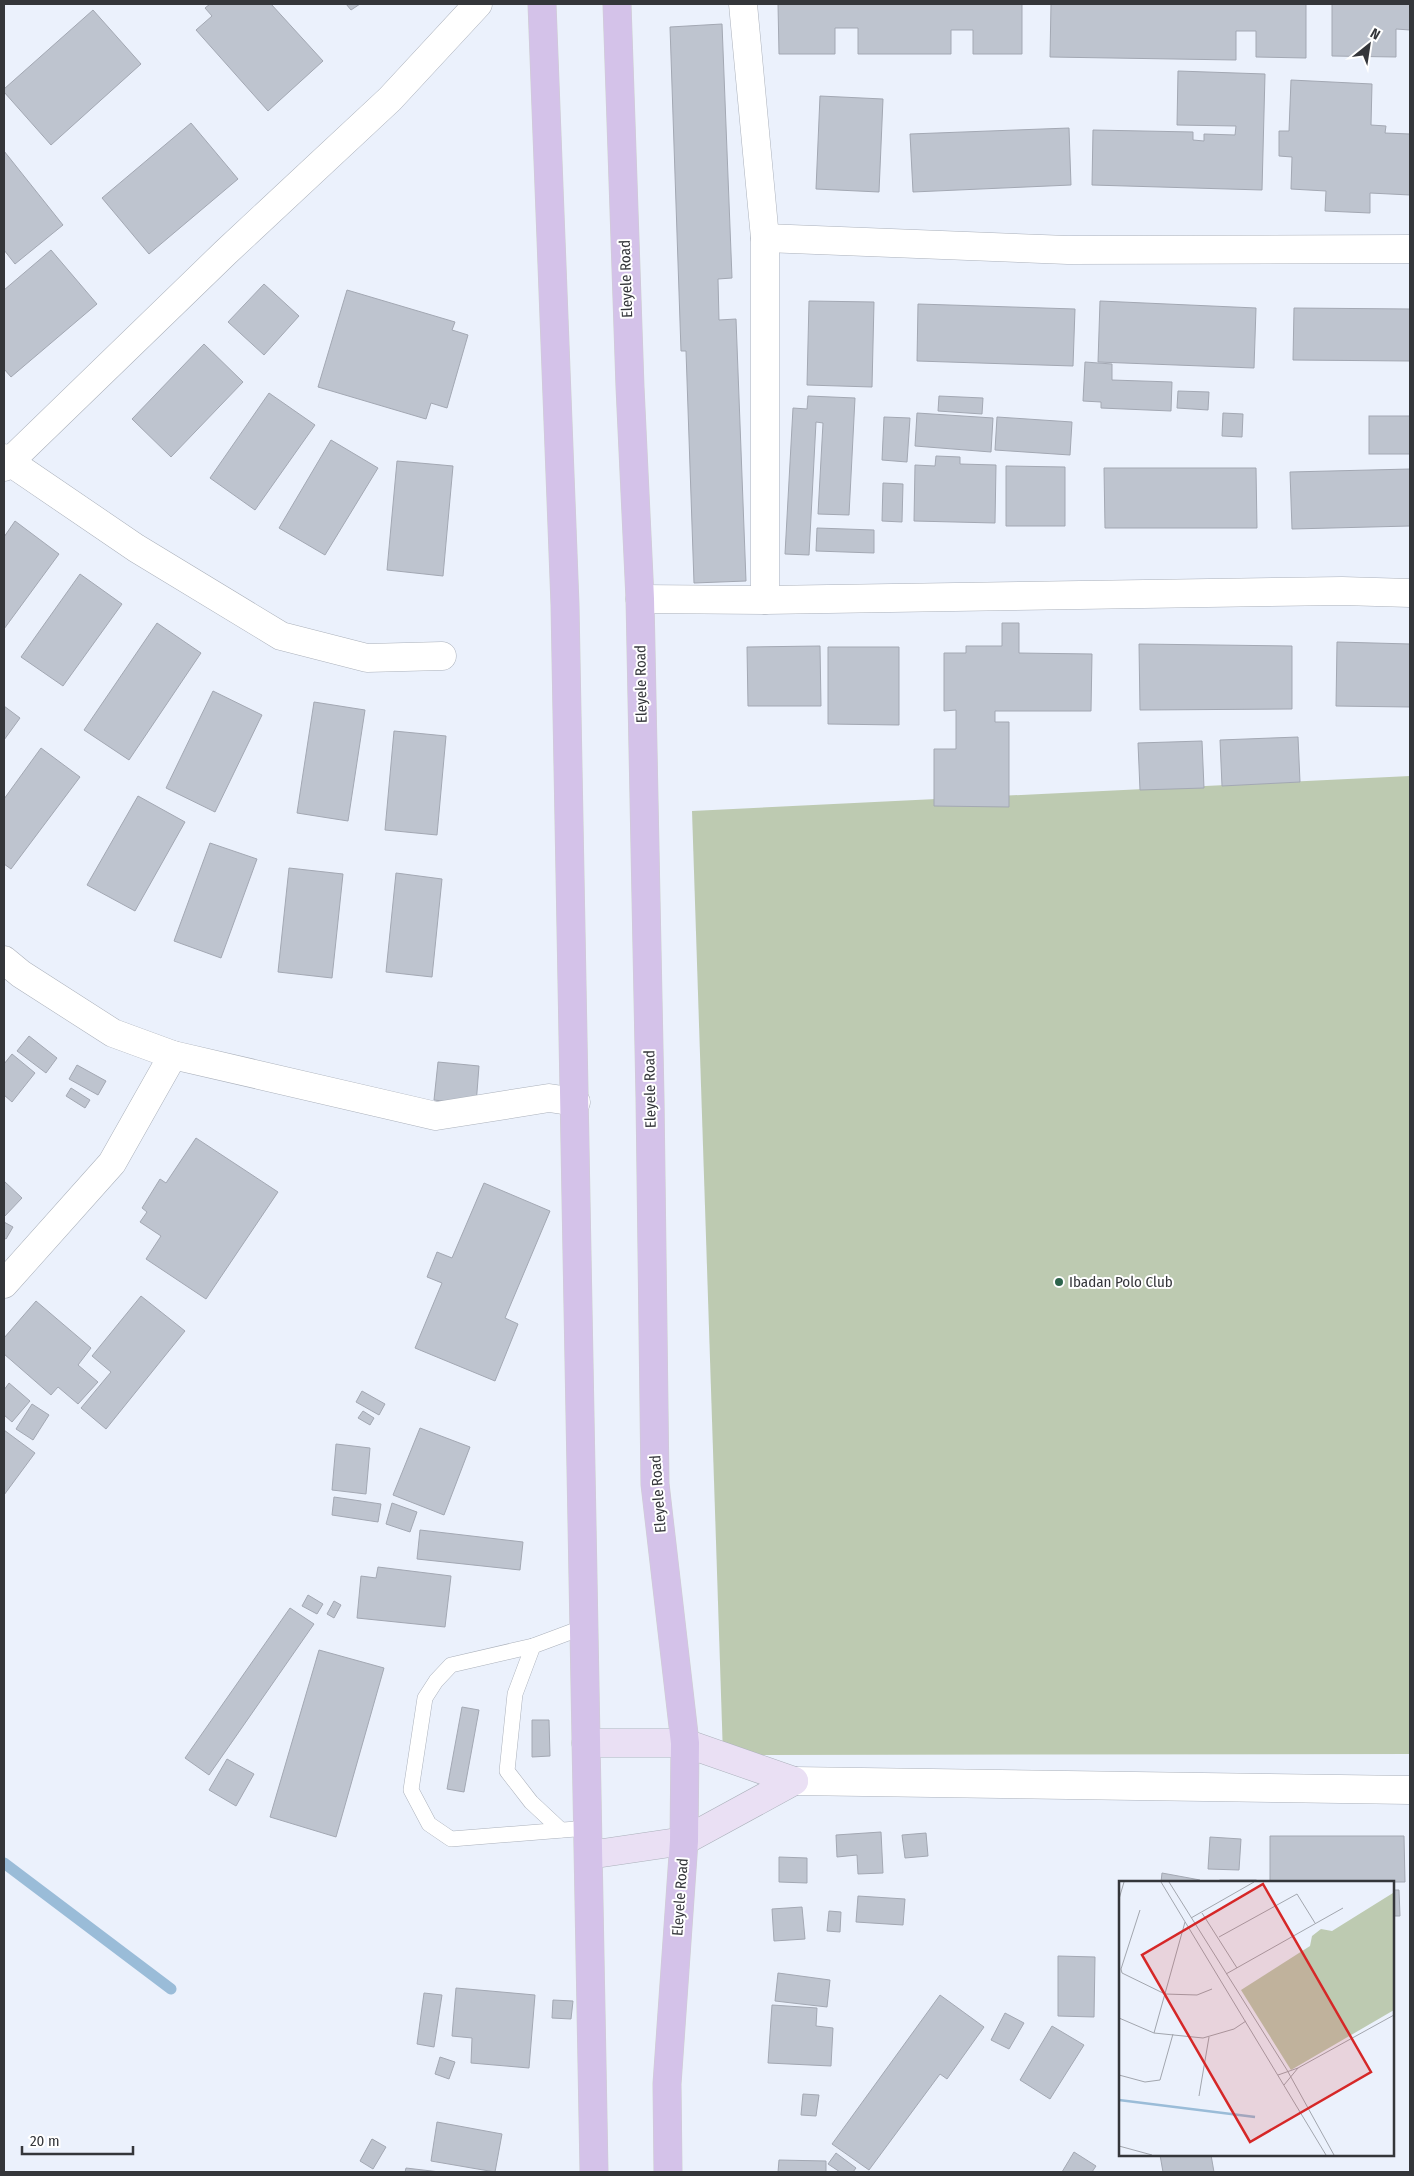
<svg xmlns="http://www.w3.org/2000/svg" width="1414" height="2176" viewBox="0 0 1414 2176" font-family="'Fira Sans Condensed',sans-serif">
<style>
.green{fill:#bdcab1}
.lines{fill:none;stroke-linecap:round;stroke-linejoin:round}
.stream{stroke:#9abcd8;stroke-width:11}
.building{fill:#bec4cf;stroke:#a3a8b3}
.lane-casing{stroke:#abb1bb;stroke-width:16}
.street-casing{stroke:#abb1bb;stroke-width:29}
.secondary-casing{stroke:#abb1bb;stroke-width:29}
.primary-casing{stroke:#cecfd0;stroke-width:29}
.lane{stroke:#fff;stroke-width:15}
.street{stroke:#fff;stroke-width:28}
.secondary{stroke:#eae0f4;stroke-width:28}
.primary{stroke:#d4c2e9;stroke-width:28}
.poi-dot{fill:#2c634b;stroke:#fff;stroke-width:2}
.labels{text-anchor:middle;stroke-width:4;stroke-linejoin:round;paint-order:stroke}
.street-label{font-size:15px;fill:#34363a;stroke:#fff}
.poi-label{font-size:15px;fill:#34363a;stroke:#fff;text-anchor:start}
.inset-river{fill:none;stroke:#9abcd8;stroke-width:2.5}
.inset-road{fill:none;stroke:#a2a6ae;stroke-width:1}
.view{fill:#d62828;fill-opacity:0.15;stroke:#d62828;stroke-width:2.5}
.inset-edge{fill:none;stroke:#34363a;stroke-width:2.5}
</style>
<rect width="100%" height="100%" fill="#ebf1fc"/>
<polygon class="green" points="1410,776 1410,1754 723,1755 692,811"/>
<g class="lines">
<polyline class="stream" points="4,1863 171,1989"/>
</g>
<g class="building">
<polygon points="210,4 271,4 323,61 268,111 196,30 212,16 205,8"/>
<polygon points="346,4 360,4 351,10"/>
<polygon points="778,4 1022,4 1022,54 973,54 973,30 951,30 951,54 858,54 858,28 835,28 835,54 779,54"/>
<polygon points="1051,4 1306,4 1306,58 1256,57 1256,31 1236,31 1236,60 1050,57"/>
<polygon points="1332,4 1410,4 1410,36 1410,30 1396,29 1396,57 1332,56"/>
<polygon points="93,10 141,64 51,145 4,92 4,89"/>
<polygon points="722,24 732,278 718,279 719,320 736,319 746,581 694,583 686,351 681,351 670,27"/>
<polygon points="1178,71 1265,74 1262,190 1092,185 1093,130 1193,132 1193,140 1204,141 1204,134 1235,135 1236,126 1177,125"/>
<polygon points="1291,80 1372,84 1371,125 1386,126 1385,133 1410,134 1410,195 1370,193 1370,213 1325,211 1326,191 1291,189 1292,157 1279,156 1279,131 1289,131"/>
<polygon points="820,96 883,99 879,192 816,189"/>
<polygon points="191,123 238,179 149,254 102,198"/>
<polygon points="1069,128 1071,185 913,192 910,134"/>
<polygon points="4,151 63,225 15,264 4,250"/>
<polygon points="51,250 97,304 11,377 4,369 4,290"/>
<polygon points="264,284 299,316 264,355 228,322"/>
<polygon points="347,290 455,322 452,330 468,335 447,408 431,403 426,419 318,387"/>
<polygon points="809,301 874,302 872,387 807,385"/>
<polygon points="1100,301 1256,308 1254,368 1098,362"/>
<polygon points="918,304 1075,309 1073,366 917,361"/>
<polygon points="1294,308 1410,309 1410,361 1293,360"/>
<polygon points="204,344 243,382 171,457 132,419"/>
<polygon points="1085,362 1112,364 1112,380 1172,382 1171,411 1101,408 1101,402 1083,401"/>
<polygon points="1178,391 1209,392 1208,410 1177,408"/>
<polygon points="269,393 315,425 255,510 210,478"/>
<polygon points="808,396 855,398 849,515 818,514 823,423 816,422 809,555 785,554 793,408 807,409"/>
<polygon points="939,396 983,398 982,414 938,411"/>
<polygon points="917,413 993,418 991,452 915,446"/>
<polygon points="1223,413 1243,414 1242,437 1222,436"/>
<rect x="1369" y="416" width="41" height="38"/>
<polygon points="884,417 910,418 907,462 882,460"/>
<polygon points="997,417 1072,422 1070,455 995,450"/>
<polygon points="331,440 378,468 325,555 279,528"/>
<polygon points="936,456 960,457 960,464 996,465 995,523 914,521 915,465 935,466"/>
<polygon points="397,461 453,466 443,576 387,570"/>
<polygon points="1006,466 1065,467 1065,526 1006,526"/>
<polygon points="1104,468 1256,468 1257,528 1105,528"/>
<polygon points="1410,469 1410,526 1292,529 1290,472"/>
<polygon points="883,483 903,484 902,522 882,521"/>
<polygon points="15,521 59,554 4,629 4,537"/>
<polygon points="817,528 874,530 874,553 816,551"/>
<polygon points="80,574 122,604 63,686 21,657"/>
<polygon points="157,623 201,653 129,760 84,730"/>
<polygon points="1002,623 1019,623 1019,653 1092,654 1091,711 995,711 995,722 1009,722 1009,807 934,806 934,749 956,749 956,710 944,711 944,653 966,653 966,646 1002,646"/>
<polygon points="1337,642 1410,644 1410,707 1336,706"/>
<polygon points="1139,644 1292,646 1292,709 1140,710"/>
<polygon points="820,646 821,706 748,706 747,647"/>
<polygon points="828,647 899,647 899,725 828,724"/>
<polygon points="213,691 262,715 215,812 166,788"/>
<polygon points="314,702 365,710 348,821 297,813"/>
<polygon points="4,706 20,718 4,740"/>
<polygon points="394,731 446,736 437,835 385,830"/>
<polygon points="1298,737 1300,782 1222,786 1220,740"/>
<polygon points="1202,741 1204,788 1140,790 1138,743"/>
<polygon points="41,748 80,777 11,869 4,864 4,799"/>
<polygon points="138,796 185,822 135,911 87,885"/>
<polygon points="210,843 257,859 221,958 174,941"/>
<polygon points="289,868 343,874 332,978 278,972"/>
<polygon points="396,873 442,879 432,977 386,972"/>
<polygon points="29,1036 57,1058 46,1073 17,1051"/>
<polygon points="12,1054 35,1073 12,1102 4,1095 4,1064"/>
<polygon points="438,1062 479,1066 476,1105 434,1100"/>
<polygon points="77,1065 106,1081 98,1095 69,1079"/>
<polygon points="71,1088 90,1100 85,1108 66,1096"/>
<polygon points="196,1138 278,1192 206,1299 146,1259 161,1236 140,1222 147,1212 142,1208 160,1179 166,1183"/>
<polygon points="4,1181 22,1198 4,1217"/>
<polygon points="484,1183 550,1211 505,1318 518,1324 495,1381 415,1348 442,1283 427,1277 437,1252 452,1258"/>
<polygon points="4,1222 13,1227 6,1239 4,1238"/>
<polygon points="141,1296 185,1331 106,1429 81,1408 111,1372 92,1356"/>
<polygon points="36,1301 91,1348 78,1365 98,1382 78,1404 58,1387 51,1395 4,1354 4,1338"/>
<polygon points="9,1383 30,1401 12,1422 4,1415 4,1390"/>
<polygon points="362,1391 385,1404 379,1415 356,1402"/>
<polygon points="32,1404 49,1415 33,1440 16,1429"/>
<polygon points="363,1411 374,1418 370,1425 358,1418"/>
<polygon points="420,1428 470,1447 444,1515 393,1495"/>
<polygon points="4,1430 35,1453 4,1495"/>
<polygon points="336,1444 370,1448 366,1494 332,1490"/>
<polygon points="334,1497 381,1504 378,1522 332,1515"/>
<polygon points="392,1503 417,1512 410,1532 386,1524"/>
<polygon points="420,1530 523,1542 520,1570 417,1559"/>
<polygon points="378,1567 451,1576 445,1627 357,1618 361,1576 376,1578"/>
<polygon points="308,1595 323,1604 317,1614 302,1606"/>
<polygon points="334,1601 341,1605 334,1618 327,1614"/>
<polygon points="290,1608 314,1624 209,1775 185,1758"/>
<polygon points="319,1650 384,1668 336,1837 270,1817"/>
<polygon points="462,1707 479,1710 464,1792 447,1789"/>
<polygon points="532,1720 549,1720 550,1756 532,1757"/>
<polygon points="227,1759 254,1774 236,1806 209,1790"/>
<polygon points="881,1832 883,1873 858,1874 857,1855 837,1857 836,1835"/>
<polygon points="926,1833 928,1856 905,1858 902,1835"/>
<polygon points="1270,1836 1404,1836 1405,1882 1270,1882"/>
<polygon points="1210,1837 1241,1839 1239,1870 1208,1869"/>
<polygon points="779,1857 807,1858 807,1883 779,1882"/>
<polygon points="1162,1873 1200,1880 1200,1882 1161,1882"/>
<rect x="1220" y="1880" width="36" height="2"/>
<polygon points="1393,1890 1399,1890 1400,1916 1393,1916"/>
<polygon points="858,1896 905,1899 903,1925 856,1922"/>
<polygon points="802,1907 805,1939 774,1941 772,1909"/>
<polygon points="829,1911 841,1912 840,1932 827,1931"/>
<polygon points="1058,1956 1095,1957 1094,2017 1058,2016"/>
<polygon points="778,1973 830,1980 827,2007 775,2001"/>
<polygon points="456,1988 535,1995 529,2068 471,2063 472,2038 452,2036"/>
<polygon points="424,1993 442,1995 434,2047 417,2044"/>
<polygon points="940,1995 984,2027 947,2079 940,2074 869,2170 832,2144"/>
<polygon points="553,2000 573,2001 571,2019 552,2018"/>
<polygon points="772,2005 817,2008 816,2026 833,2028 831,2066 768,2063"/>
<polygon points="1005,2013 1024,2023 1009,2049 991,2040"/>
<polygon points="1052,2026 1084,2045 1050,2099 1020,2080"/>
<polygon points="440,2057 455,2062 449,2079 435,2074"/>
<polygon points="803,2094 819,2095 816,2116 801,2115"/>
<polygon points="437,2122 502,2134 495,2172 431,2161"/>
<polygon points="372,2139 386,2147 373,2169 360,2161"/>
<polygon points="1074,2152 1096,2166 1092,2172 1062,2172"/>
<polygon points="836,2153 856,2168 853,2172 840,2172 828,2164"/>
<polygon points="1160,2155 1211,2155 1214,2172 1163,2172"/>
<polygon points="779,2160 826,2161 826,2172 778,2172"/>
<polygon points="406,2168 440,2172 405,2172"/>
</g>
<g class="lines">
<defs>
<g id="lane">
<polyline points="584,1627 533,1646 451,1665 436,1681 425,1698 411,1790 429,1824 451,1839 588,1828"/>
<polyline points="533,1646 515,1694 507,1771 531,1802 561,1830"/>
</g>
<g id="street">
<polyline points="743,4 765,238 765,600"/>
<polyline points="765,238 1068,250 1410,249"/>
<polyline points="4,458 136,548 281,636 367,658 442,656"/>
<polyline points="4,467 226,252 390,99 478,4"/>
<polyline points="640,599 765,600 1342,591 1410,593"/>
<polyline points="4,960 21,974 113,1033 173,1055 436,1116 549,1098 576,1102"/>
<polyline points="4,1284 112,1163 173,1055"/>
<polyline points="794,1781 1410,1790"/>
</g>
<g id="secondary">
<polyline points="586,1743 685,1743 794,1781"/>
<polyline points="589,1855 684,1841 794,1781"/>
</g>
<g id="primary">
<polyline points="542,4 565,605 594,2172"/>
<polyline points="617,4 630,387 640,599 650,1098 655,1484 685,1743 684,1841 667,2084 668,2172"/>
</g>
</defs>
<use href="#lane" class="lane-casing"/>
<use href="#street" class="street-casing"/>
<use href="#secondary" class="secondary-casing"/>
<use href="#primary" class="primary-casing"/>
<use href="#lane" class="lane"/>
<use href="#street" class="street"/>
<use href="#secondary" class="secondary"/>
<use href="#primary" class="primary"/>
</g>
<circle class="poi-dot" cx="1059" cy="1282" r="5"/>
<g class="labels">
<g class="street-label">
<text transform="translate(626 279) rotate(-92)" y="5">Eleyele Road</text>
<text transform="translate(641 684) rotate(-91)" y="5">Eleyele Road</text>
<text transform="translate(650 1089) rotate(-91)" y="5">Eleyele Road</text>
<text transform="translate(658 1494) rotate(-94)" y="5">Eleyele Road</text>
<text transform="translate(680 1897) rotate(-86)" y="5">Eleyele Road</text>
</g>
<g class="poi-label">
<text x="1069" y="1287">Ibadan Polo Club</text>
</g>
</g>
<g transform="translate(1119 1881)">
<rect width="275" height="275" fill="#ebf1fc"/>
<path d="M274,12L275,129L172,189L122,109L191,65L193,55L202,48L213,50Z" fill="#bdcab1"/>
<path class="inset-river" d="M0,219L136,236"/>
<path class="inset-road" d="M42,1L207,274M50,1L168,189L215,274M0,18L5,1M21,29L2,88L3,92L46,113L78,114L93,108M83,32L118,87M72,37L135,1M100,56L178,13L196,42M107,93L224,27M0,137L35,152L84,157L115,148L127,140M35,152L66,41M0,194L26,201L41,199L54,153M159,194L179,187L275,134M165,204L179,187M80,215L90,156M0,265L33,274"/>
<path class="view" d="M144,3L252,191L131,261L23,74Z"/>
<rect width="275" height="275" class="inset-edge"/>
</g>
<rect width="1414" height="2176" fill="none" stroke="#34363a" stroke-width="10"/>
<g transform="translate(1369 45) rotate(30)" stroke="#ffffff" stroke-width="4" paint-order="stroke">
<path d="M0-4L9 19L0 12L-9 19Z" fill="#34363a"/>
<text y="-8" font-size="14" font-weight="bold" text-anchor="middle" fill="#34363a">N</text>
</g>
<path d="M22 2146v8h111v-8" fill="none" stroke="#34363a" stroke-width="2.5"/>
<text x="30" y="2146" font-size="15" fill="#34363a" stroke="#ffffff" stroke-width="4" paint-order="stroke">20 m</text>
</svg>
